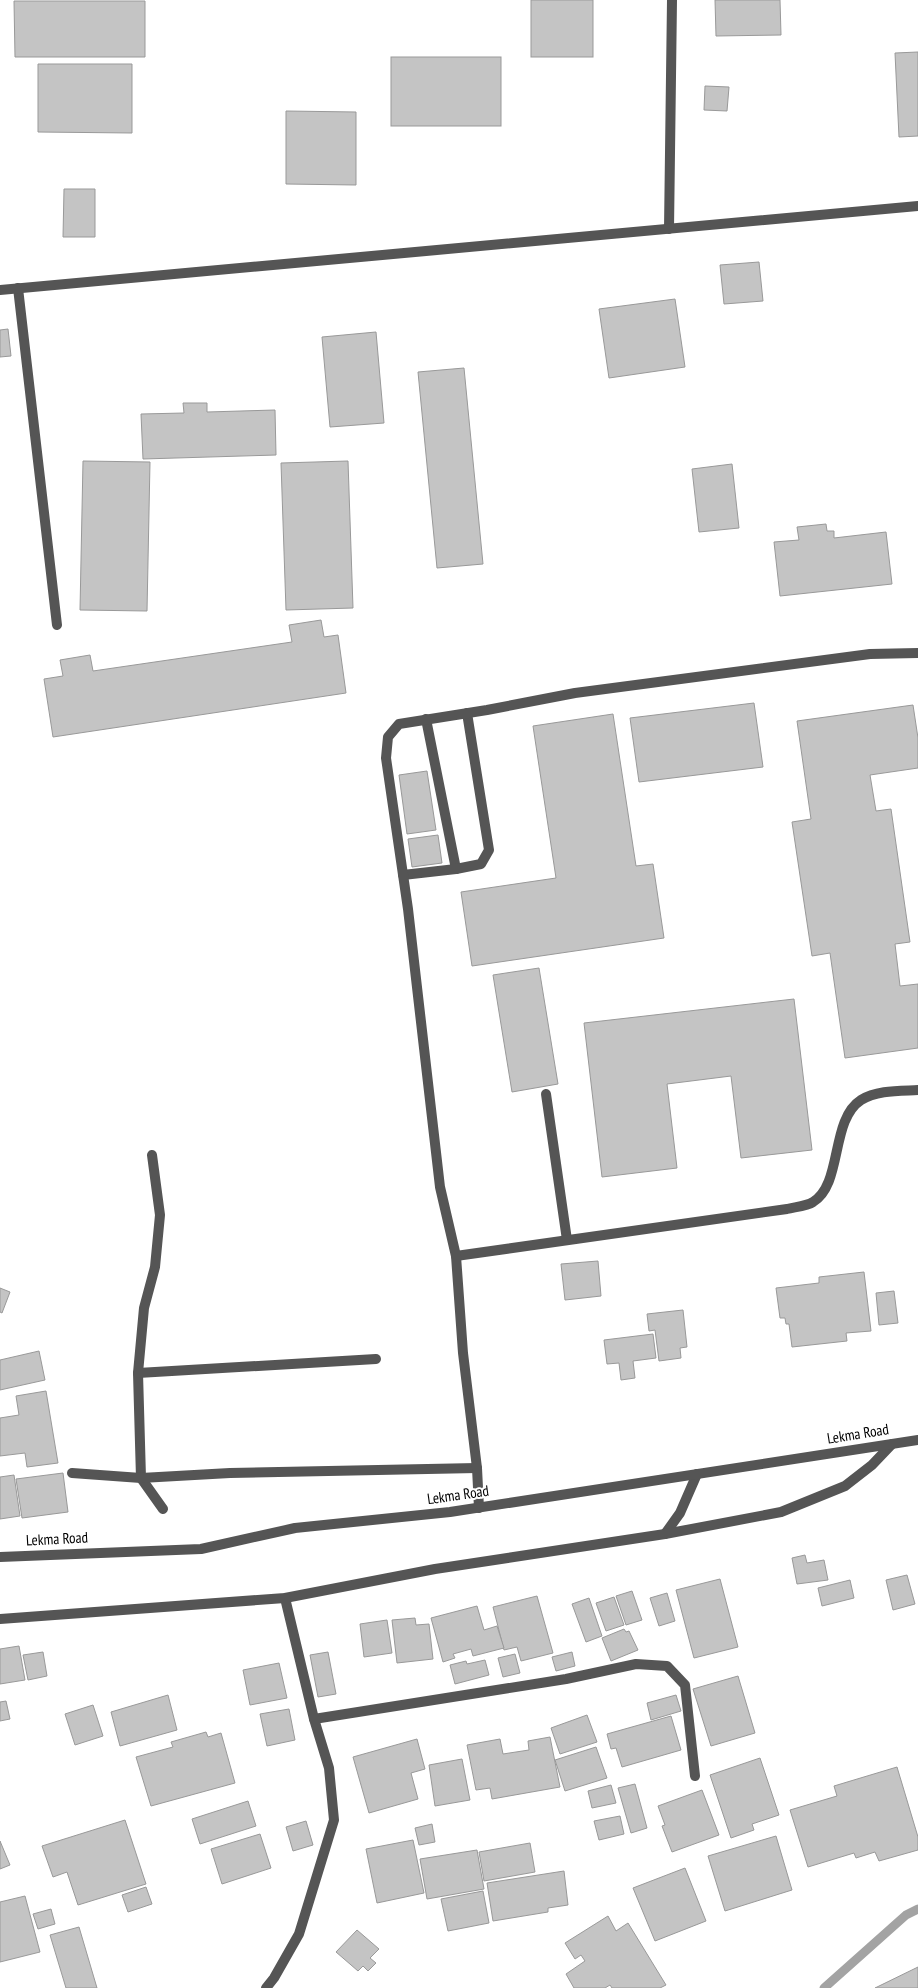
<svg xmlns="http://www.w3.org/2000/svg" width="918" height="1988" viewBox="0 0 918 1988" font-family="'PT Sans Narrow',sans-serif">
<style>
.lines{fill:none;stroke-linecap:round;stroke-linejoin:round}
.stream{stroke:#a3a3a3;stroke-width:9}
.building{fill:#c4c4c4;stroke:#999}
.service{stroke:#555;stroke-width:10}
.minor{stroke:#555;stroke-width:10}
.tertiary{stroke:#555;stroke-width:10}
.labels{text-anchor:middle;stroke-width:4;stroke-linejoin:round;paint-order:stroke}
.street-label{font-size:15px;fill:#000;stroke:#fff}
</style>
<rect width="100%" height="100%" fill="#fff"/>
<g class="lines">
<polyline class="stream" points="824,1988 906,1915 918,1909"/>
</g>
<g class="building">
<rect x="531" y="0" width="62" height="57"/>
<polygon points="715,0 780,0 781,35 716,36"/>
<polygon points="14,1 145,1 145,57 15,57"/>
<polygon points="918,52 918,136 899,137 895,53"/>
<rect x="391" y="57" width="110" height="69"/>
<polygon points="38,64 132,64 132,133 38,132"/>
<polygon points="705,86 729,87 727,111 704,110"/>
<polygon points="286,111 356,112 356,185 286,184"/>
<polygon points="64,189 95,189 95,237 63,237"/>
<polygon points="759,262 763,301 724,304 720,265"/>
<polygon points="675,299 685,367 609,378 599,309"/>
<polygon points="8,329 11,356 0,357 0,330"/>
<polygon points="376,332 384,423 330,427 322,337"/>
<polygon points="464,368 483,564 437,568 418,372"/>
<polygon points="183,403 207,403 207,412 275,410 276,455 143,459 141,414 184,413"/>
<polygon points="83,461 150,462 147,611 80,610"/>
<polygon points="348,461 353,608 286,610 281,463"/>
<polygon points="732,464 739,528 699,532 692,469"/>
<polygon points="826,524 827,531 834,531 834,538 886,532 892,584 780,596 774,542 799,540 797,527"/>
<polygon points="321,620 324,637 338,635 346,693 53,737 44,679 63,676 60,660 90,655 93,671 292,642 289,625"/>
<polygon points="754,703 763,767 639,782 630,718"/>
<polygon points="913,705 918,738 918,768 870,775 876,811 891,809 910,942 895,944 900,986 918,984 918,1048 845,1058 830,953 812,956 792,822 811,819 797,721"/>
<polygon points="613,714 636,866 653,864 664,938 472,966 461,892 556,878 533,726"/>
<polygon points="427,771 436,830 407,834 399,775"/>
<polygon points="438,835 442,863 412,867 408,839"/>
<polygon points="539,968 558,1084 512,1092 493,975"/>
<polygon points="794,999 812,1150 741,1158 731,1076 667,1084 677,1168 602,1177 584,1023"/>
<polygon points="598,1261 601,1296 565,1300 561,1264"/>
<polygon points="864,1272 871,1331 846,1333 847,1341 792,1347 789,1324 786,1324 785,1318 780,1318 776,1288 819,1283 819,1277"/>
<polygon points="0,1288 10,1292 2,1313 0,1312"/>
<polygon points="894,1291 898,1323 879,1325 876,1293"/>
<polygon points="683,1310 687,1347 680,1348 681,1358 659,1361 655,1330 649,1331 647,1314"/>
<polygon points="653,1334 656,1358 633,1361 635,1378 621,1380 619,1363 607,1364 604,1340"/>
<polygon points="39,1351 45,1380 0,1390 0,1360"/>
<polygon points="46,1391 58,1463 27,1467 25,1453 0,1456 0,1418 19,1415 16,1396"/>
<polygon points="63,1473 68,1512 22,1518 16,1479"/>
<polygon points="14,1475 20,1516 0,1519 0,1477"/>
<polygon points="805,1555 807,1563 824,1560 828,1580 797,1584 792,1558"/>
<polygon points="907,1575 915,1604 893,1610 886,1580"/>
<polygon points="720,1579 738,1647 694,1658 676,1590"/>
<polygon points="850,1580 854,1598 822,1606 818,1588"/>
<polygon points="632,1591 642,1620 626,1625 616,1596"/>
<polygon points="667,1593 675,1621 659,1626 650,1598"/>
<polygon points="537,1596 553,1653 521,1661 517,1647 504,1650 493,1607"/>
<polygon points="614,1597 624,1625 606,1631 596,1603"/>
<polygon points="589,1598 602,1636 586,1642 572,1604"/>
<polygon points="477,1606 484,1630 497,1626 504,1648 473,1656 471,1649 453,1654 455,1658 443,1662 431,1618"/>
<polygon points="415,1618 416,1625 429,1624 433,1659 397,1663 392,1620"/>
<polygon points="387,1620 392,1653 364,1657 360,1624"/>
<polygon points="624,1629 626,1632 629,1631 638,1650 611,1661 602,1638"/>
<polygon points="19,1646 25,1680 0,1684 0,1649"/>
<polygon points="43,1652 47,1676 28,1680 23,1655"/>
<polygon points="328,1652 336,1694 318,1697 310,1655"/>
<polygon points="572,1652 575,1666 556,1671 552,1657"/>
<polygon points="515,1654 520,1673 503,1677 498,1658"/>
<polygon points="485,1660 489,1675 455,1684 450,1665 466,1661 467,1664"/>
<polygon points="279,1663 287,1698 250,1705 243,1670"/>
<polygon points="738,1676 755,1733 711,1746 693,1689"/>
<polygon points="168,1695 177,1730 120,1746 111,1712"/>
<polygon points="676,1695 681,1711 651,1720 647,1703"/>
<polygon points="6,1701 10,1719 0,1721 0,1702"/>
<polygon points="93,1705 103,1736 75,1745 65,1714"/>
<polygon points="289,1709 295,1740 267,1746 260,1714"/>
<polygon points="587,1715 597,1742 560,1754 551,1728"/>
<polygon points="671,1716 681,1750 622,1767 616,1748 611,1749 607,1734"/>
<polygon points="206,1732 208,1737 221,1733 235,1783 151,1806 136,1757 173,1747 171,1742"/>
<polygon points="550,1737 560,1787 492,1799 490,1788 476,1790 467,1745 500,1739 503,1754 529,1750 528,1741"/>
<polygon points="417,1739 425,1769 411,1773 418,1799 369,1813 353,1757"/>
<polygon points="596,1747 607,1778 565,1791 555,1760"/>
<polygon points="760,1758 779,1815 752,1824 754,1830 731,1838 710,1775"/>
<polygon points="462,1759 470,1800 435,1806 429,1765"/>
<polygon points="897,1767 918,1837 918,1850 879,1861 875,1852 856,1858 854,1853 808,1867 790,1810 837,1796 834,1786"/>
<polygon points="635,1784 647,1828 631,1833 618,1788"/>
<polygon points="611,1785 616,1803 592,1808 588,1791"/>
<polygon points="702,1790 719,1835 672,1852 662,1826 665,1825 658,1806"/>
<polygon points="248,1801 256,1826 200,1844 192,1819"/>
<polygon points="620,1816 624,1834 599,1840 594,1821"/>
<polygon points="125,1820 146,1884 78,1905 67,1872 53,1877 42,1846"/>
<polygon points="306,1821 313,1845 293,1851 286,1827"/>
<polygon points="432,1824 435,1842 419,1845 415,1828"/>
<polygon points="260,1834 271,1868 222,1884 211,1849"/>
<polygon points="776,1836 792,1890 725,1911 708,1856"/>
<polygon points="413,1840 424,1893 377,1903 366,1849"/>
<polygon points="0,1841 10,1865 0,1869"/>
<polygon points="530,1843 535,1872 484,1881 479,1852"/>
<polygon points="477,1850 484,1889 427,1899 420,1859"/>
<polygon points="685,1868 706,1921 655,1941 633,1888"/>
<polygon points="564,1871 568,1905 548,1908 548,1912 493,1921 487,1883"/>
<polygon points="146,1887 152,1904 128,1912 122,1895"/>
<polygon points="483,1891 489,1923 448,1931 441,1899"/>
<polygon points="25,1896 40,1952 0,1962 0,1902"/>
<polygon points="51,1909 55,1924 38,1929 33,1914"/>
<polygon points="608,1916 616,1931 628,1923 666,1985 660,1988 612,1988 610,1985 605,1988 574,1988 566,1974 585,1961 581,1955 575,1959 565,1943"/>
<polygon points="79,1927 97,1988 66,1988 50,1935"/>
<polygon points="357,1930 379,1949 370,1958 376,1963 368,1971 363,1966 358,1971 336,1952"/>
<polygon points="918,1967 918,1988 875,1988"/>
</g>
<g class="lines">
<g class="service">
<polyline points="18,288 57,625"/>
<polyline points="426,719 456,869"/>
<polyline points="403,875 456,869 481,864 489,850 467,713"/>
<polyline points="546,1094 567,1240"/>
<polyline points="152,1155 160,1215 155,1267 144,1308 138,1373 141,1478 163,1509"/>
<path d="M456,1256L787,1209C795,1207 807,1206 813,1202C843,1184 830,1120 861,1100C877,1090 900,1091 918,1090"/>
<polyline points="138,1373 376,1359"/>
<polyline points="72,1473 141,1478 230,1473 477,1468"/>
<polyline points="479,1508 477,1468 463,1353 456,1256 440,1187 408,909 386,758 388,737 399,724 487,710 575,693 870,654 918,653"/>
</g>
<g class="minor">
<polyline points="669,229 672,0"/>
<polyline points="0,290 918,206"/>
<polyline points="665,1534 680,1513 697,1474"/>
<polyline points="0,1619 285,1598 435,1569 665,1534 781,1512 845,1486 872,1465 892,1444"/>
<polyline points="314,1719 566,1679 636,1664 667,1666 685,1685 695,1776"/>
<polyline points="266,1988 274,1978 299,1934 334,1820 329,1768 314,1719 285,1598"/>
</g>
<polyline class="tertiary" points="0,1557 201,1549 295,1528 450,1512 918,1440"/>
</g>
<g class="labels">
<g class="street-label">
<text transform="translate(858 1434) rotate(-9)" y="5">Lekma Road</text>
<text transform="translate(458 1495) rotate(-8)" y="5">Lekma Road</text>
<text transform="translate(57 1539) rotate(-3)" y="5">Lekma Road</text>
</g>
</g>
</svg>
